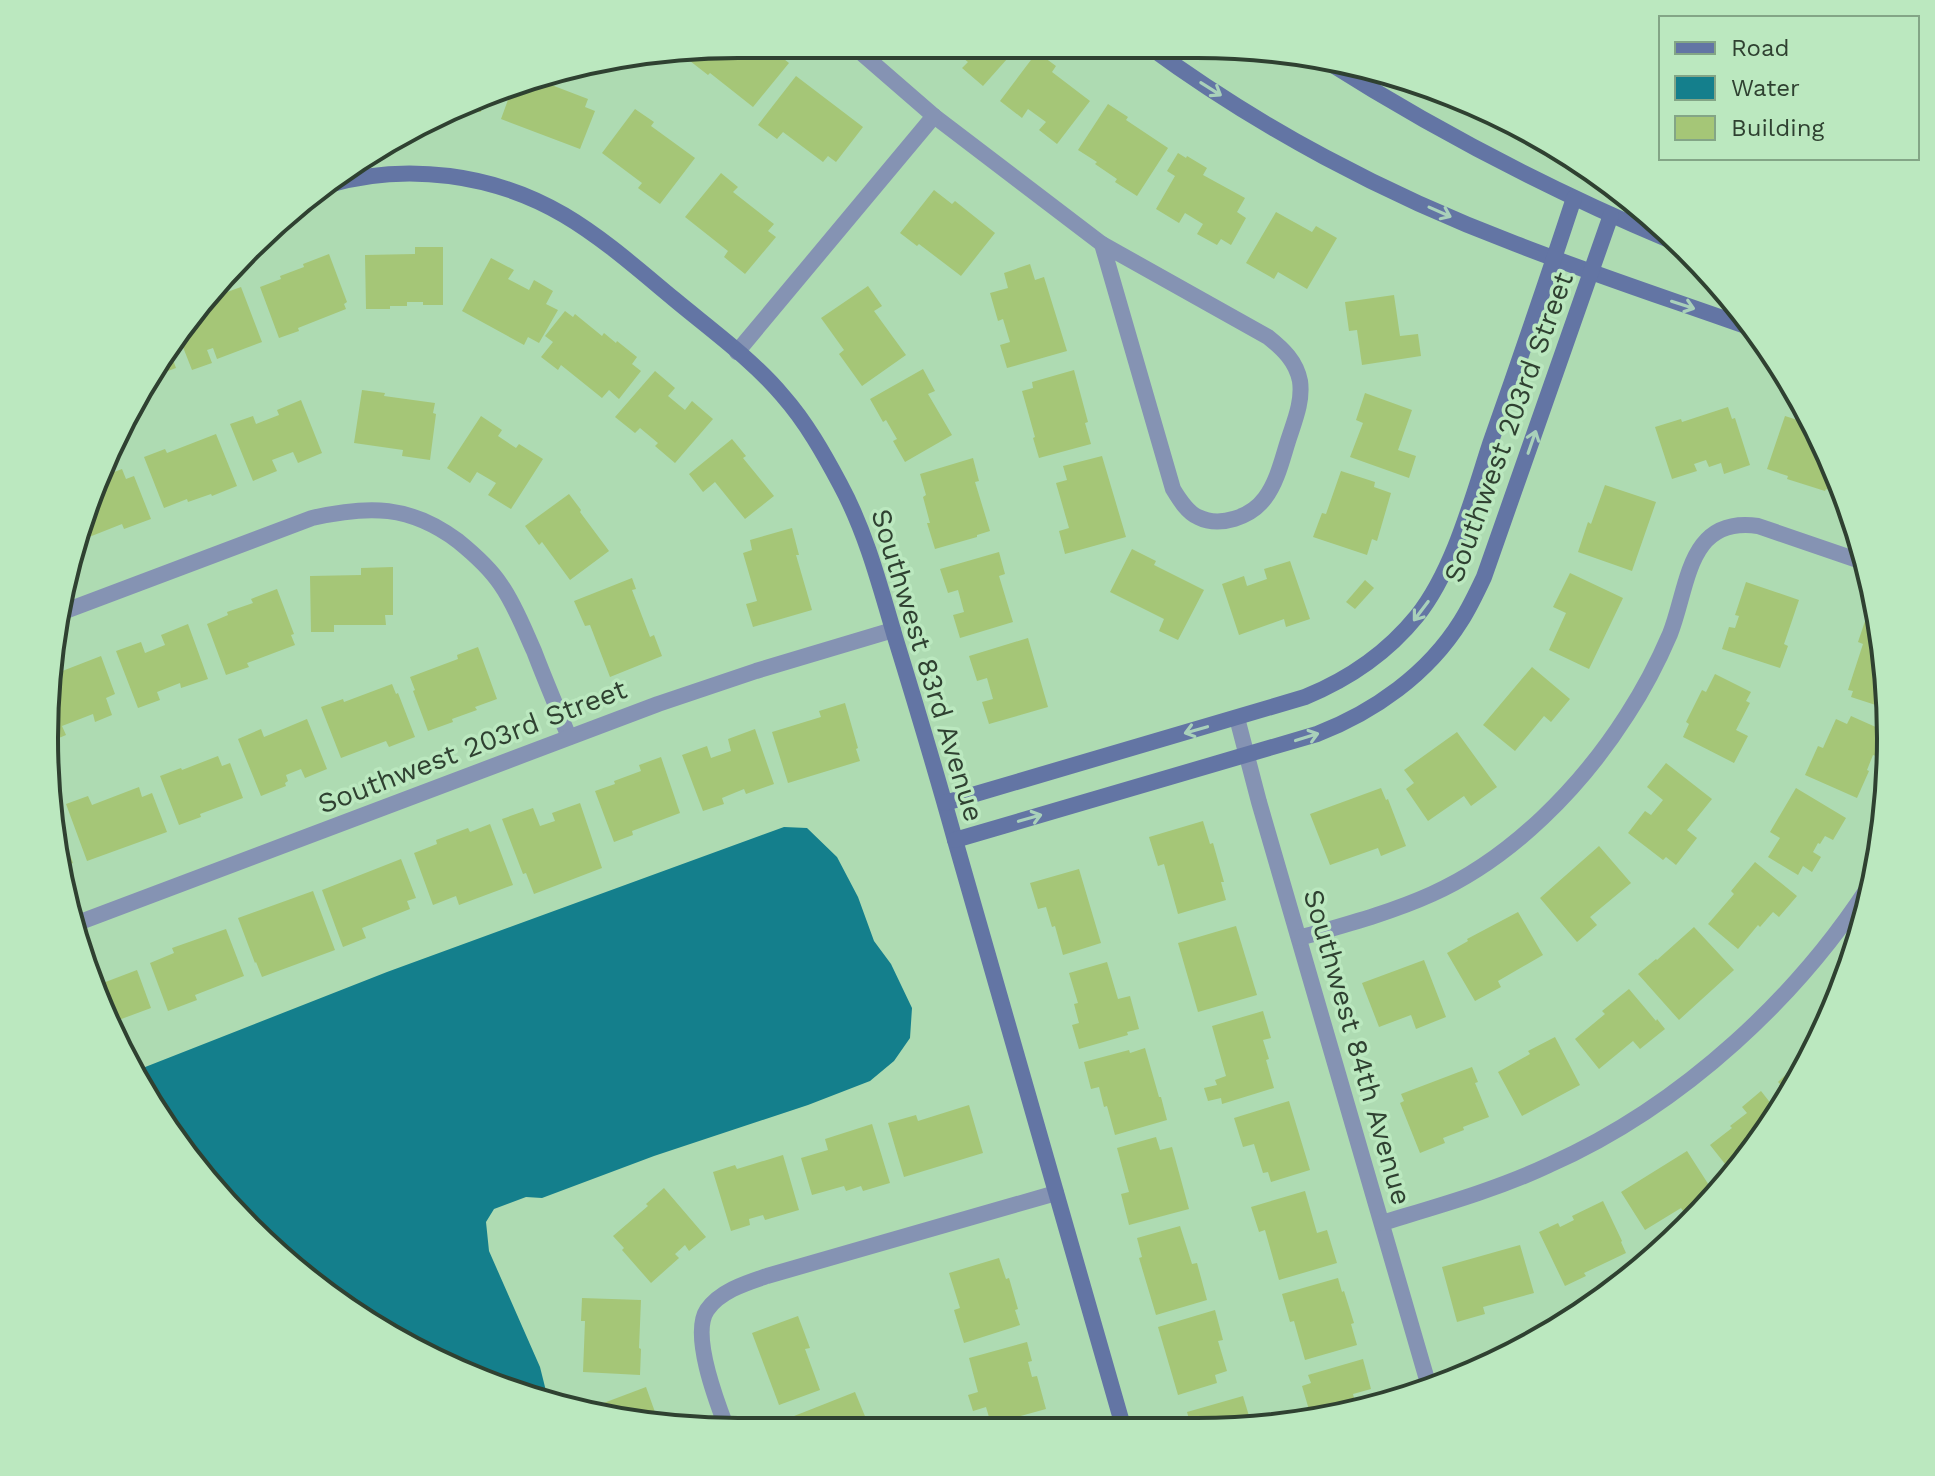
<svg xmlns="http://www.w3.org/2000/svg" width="1935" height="1476" viewBox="0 0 1935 1476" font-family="'Work Sans',sans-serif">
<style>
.water{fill:#147f8c}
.building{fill:#a5c677}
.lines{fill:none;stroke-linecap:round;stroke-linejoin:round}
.street{stroke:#8593b3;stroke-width:16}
.secondary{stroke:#6375a4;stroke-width:16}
.oneway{stroke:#a9d1ba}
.labels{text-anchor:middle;stroke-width:7;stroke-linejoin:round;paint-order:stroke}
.street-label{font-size:28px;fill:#2f4131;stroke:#bbe8bf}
.rim{fill:none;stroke:#2f4131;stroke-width:4}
</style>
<rect width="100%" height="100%" fill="#aedbb2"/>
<polygon class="water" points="784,827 807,828 837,857 858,897 874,941 891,964 912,1008 910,1038 894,1061 870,1081 808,1105 654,1156 542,1198 526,1197 494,1209 486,1222 489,1251 540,1367 549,1403 514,1395 353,1315 248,1229 161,1123 135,1071 387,972"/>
<g class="building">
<polygon points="738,44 754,44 762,50 766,45 789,63 753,107 710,73 708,75 690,61 699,49"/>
<polygon points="947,45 1015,45 1012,48 1015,50 983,86 962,68 968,62"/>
<polygon points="1037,52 1056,66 1052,72 1090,101 1057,144 1039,130 1046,122 1028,109 1022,118 1000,101"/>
<polygon points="544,73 541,81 588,99 585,107 595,111 580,149 501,119 513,86"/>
<polygon points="796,76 863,127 836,162 828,156 823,162 783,132 777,139 758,125"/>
<polygon points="482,99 481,112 457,110 461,108"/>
<polygon points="1108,104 1128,117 1126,120 1168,148 1137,196 1115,182 1117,179 1095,164 1097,162 1078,150"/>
<polygon points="635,109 654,122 651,126 695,158 660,204 638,188 642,183 602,153"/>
<polygon points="1178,153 1186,158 1187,156 1207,168 1203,175 1245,198 1237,212 1246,218 1231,245 1221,239 1217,245 1197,234 1203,224 1185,213 1179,223 1156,209 1175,176 1167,171"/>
<polygon points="721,173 738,187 733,192 774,224 768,231 776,237 745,274 724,257 728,251 685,217"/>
<polygon points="934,190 952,204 955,201 995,233 961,276 919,244 917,246 900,233"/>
<polygon points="1276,212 1312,232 1316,226 1337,238 1307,289 1278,272 1274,279 1246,263"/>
<polygon points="415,247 443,247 443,305 423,305 423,302 407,302 407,306 390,306 390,309 366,309 365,255 415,254"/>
<polygon points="329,254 347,302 344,304 346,309 298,328 299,331 279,338 260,287 281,279 280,276 304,267 303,264"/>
<polygon points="491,258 514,270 508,279 529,290 534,280 553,291 546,304 558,310 539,343 528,337 524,345 462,311"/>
<polygon points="1030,264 1035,280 1044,277 1067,351 1007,368 1000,345 1010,342 1003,319 998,321 990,293 1008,288 1004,273"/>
<polygon points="868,286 882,306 874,311 906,355 862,386 839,354 844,350 821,318"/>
<polygon points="241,287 262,342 217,359 213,348 207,350 212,363 192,370 179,337 204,304 217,299 216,296"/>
<polygon points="1394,295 1400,336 1418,334 1421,356 1362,365 1357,330 1349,331 1345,302"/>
<polygon points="565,311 573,317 575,314 602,336 604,333 616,343 617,341 637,357 632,364 641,371 619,399 609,390 602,398 561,365 558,370 541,357 553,342 545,336"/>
<polygon points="169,349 176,368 146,379"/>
<polygon points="923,369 935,391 928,394 952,435 905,462 893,441 897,439 886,420 883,422 870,399"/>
<polygon points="1074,370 1088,422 1085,423 1091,444 1039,458 1033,438 1035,437 1022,391 1033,388 1032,382"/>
<polygon points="655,371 675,388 668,396 685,410 692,401 713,419 675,463 655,446 658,443 640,428 635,433 615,417"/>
<polygon points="362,390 385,393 384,396 435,403 433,413 436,414 430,460 402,456 403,450 354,443"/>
<polygon points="1365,393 1412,410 1398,450 1416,456 1409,478 1350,457 1363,423 1356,420"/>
<polygon points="301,400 322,453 298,463 293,452 272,460 277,471 253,481 230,424 253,416 256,424 279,415 277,410"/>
<polygon points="1728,407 1732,419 1735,418 1750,465 1724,474 1721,463 1709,467 1706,460 1694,464 1697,471 1672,479 1655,427 1681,419 1682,422"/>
<polygon points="481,416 502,430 498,436 516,448 519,444 543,459 511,509 488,495 496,483 477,472 470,483 447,468"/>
<polygon points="1785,416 1813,425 1810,431 1817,434 1838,473 1845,496 1826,489 1825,491 1787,479 1788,476 1767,469"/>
<polygon points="216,434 237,486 212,496 211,494 188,502 187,499 164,508 144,457 165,449 167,453"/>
<polygon points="732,439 746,456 743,458 774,496 745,519 715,482 703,492 689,474"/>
<polygon points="1102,456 1126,537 1065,554 1059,531 1069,528 1056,483 1067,480 1063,466"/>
<polygon points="973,458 979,481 975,482 990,531 977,535 977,537 935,549 927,523 930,523 923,497 926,495 920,474"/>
<polygon points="122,469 126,479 134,476 151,519 124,529 122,524 74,543 101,477"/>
<polygon points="1341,471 1375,482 1374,487 1391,493 1377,541 1372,539 1367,555 1313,537 1322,513 1326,514"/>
<polygon points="1605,485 1656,502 1632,571 1578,552 1588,522 1591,524"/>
<polygon points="569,494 581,510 580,512 609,551 570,580 542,542 539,545 525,526"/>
<polygon points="792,528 799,555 796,555 812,610 753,627 746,604 757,601 743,553 752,550 750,540"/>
<polygon points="1132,549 1156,561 1154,565 1204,590 1178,640 1159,631 1164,619 1110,592"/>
<polygon points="999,552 1005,574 999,576 1013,622 960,638 953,615 964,612 958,590 948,593 940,569"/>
<polygon points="1290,561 1310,619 1286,627 1284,619 1239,635 1222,584 1244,576 1247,586 1267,579 1264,569"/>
<polygon points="393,567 393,615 385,615 386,625 334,625 334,632 311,632 310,576 361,575 361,568"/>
<polygon points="1570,573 1623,598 1589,669 1549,650 1566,613 1553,607"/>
<polygon points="632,578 636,589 632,590 650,637 654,635 662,656 610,677 590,625 585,626 574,601"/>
<polygon points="1365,580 1374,588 1355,609 1346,602"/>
<polygon points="1746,582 1799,600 1784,644 1788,646 1780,668 1722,649 1729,627 1735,628 1739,616 1735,615"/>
<polygon points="277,589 294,634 291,635 295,645 247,663 249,667 226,675 207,624 228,615 227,612 253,603 251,599"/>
<polygon points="1866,618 1880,622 1888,709 1851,697 1853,691 1848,690 1863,644 1858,642"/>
<polygon points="188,624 208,679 181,688 180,683 157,692 160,700 138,708 116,651 141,642 145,653 165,645 161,635"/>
<polygon points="1028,638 1048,707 989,724 982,702 993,699 987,678 977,681 969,656"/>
<polygon points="478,647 497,699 475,707 477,710 452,719 453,722 428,731 413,691 415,690 410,677 458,659 457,655"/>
<polygon points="101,656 115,694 106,698 112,715 95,722 93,714 62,726 66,735 45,744 44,738 52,675"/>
<polygon points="1532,667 1570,699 1551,722 1544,716 1515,751 1483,725"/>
<polygon points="1715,674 1751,692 1746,701 1750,703 1736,730 1748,736 1734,763 1683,737 1689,724 1686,722 1702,690 1706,692"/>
<polygon points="392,684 396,694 398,693 415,737 389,747 386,741 341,758 321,707 343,699 344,702"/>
<polygon points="845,703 858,748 856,749 860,761 788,783 772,732 821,717 819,711"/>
<polygon points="1851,716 1887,732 1876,756 1873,755 1867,770 1869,771 1857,798 1805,775 1818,746 1823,748 1836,719 1847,724"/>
<polygon points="307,719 327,769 305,778 301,769 286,775 288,781 285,783 286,786 261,796 238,739 261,729 264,737"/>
<polygon points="755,729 774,784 746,794 744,789 722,798 724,804 703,811 682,755 707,746 711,758 731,751 728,739"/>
<polygon points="1457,732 1497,787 1471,806 1464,796 1428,821 1406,789 1414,783 1404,770"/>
<polygon points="218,756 222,766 230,763 243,798 200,814 201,817 179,825 160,776 181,768 182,770"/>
<polygon points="661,757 680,813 632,831 633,835 614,842 595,791 615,784 614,781 641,771 639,765"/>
<polygon points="1666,763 1712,799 1687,830 1697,838 1676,865 1666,857 1663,860 1628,833 1645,811 1651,815 1663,800 1647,787"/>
<polygon points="139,787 142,797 152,793 167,832 87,861 66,804 88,796 92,805"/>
<polygon points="1381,788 1386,800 1388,799 1406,846 1381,856 1378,848 1330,865 1310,814"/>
<polygon points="1796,788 1846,818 1833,840 1825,836 1820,844 1818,843 1813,852 1821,857 1812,872 1803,866 1798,875 1768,857 1780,838 1770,832"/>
<polygon points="580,803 602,868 534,894 526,873 523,874 502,819 533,808 540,826 555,821 552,813"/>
<polygon points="1203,821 1210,844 1213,843 1224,882 1221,882 1226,900 1178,914 1164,864 1158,866 1149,837"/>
<polygon points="490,824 513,885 459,905 456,896 433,905 414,853 437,844 436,840 468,828 470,832"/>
<polygon points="59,829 60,829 73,863 65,866"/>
<polygon points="1599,846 1631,883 1590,917 1597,925 1577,942 1540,898"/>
<polygon points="401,859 416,898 407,901 410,909 362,928 366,938 343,947 322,890"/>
<polygon points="1755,862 1797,896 1779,917 1773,912 1760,927 1758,925 1738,949 1708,924 1734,894 1731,891"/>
<polygon points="1079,869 1101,943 1063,955 1055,926 1052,927 1046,907 1038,909 1030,883"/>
<polygon points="313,891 335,950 262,977 256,962 255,963 238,918"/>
<polygon points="1518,912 1543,955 1498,981 1501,987 1475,1001 1447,953 1468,941 1467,939"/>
<polygon points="1236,926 1257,995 1198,1012 1178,943"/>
<polygon points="1694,927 1734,970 1679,1020 1638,974 1656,959 1657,960"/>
<polygon points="226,929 244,976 195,995 197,1000 168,1011 150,963 174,953 172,948"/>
<polygon points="1424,960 1446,1017 1416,1029 1411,1015 1379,1027 1362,983"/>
<polygon points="1107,962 1118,999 1130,996 1139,1029 1127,1032 1128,1035 1079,1049 1072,1025 1079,1023 1074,1004 1078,1003 1069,973"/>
<polygon points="137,970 151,1008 116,1021 121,1036 118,1037 90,980 93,979 95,986"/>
<polygon points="1629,989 1656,1021 1657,1019 1665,1029 1640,1049 1633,1041 1599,1069 1575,1039 1605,1014 1602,1011"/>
<polygon points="1263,1011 1271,1038 1263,1040 1269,1059 1266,1060 1274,1088 1222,1104 1221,1098 1208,1101 1204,1088 1217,1085 1215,1080 1226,1076 1212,1026"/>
<polygon points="1555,1037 1580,1085 1522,1116 1498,1072 1530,1054 1528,1051"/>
<polygon points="1145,1048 1159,1097 1161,1097 1167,1120 1115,1135 1107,1106 1104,1107 1099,1087 1091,1089 1084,1062 1129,1050 1130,1053"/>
<polygon points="1814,1048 1790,1094 1778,1082"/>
<polygon points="1472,1067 1478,1082 1475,1083 1489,1117 1463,1127 1464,1130 1443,1138 1445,1143 1420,1153 1400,1103 1404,1101 1401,1094"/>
<polygon points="1761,1091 1779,1114 1774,1124 1733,1174 1710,1145 1732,1128 1730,1126 1747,1113 1742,1107"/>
<polygon points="1289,1101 1310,1170 1271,1182 1268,1172 1263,1173 1254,1144 1243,1147 1234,1118"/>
<polygon points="969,1105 983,1153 904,1177 888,1123 916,1115 918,1121"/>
<polygon points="872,1124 890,1183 863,1191 861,1186 846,1191 844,1186 812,1195 801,1158 828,1150 825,1139"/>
<polygon points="1156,1137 1160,1150 1172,1147 1189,1209 1129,1225 1121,1194 1129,1192 1117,1148"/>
<polygon points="1687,1151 1714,1193 1684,1212 1681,1208 1645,1230 1621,1192"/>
<polygon points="783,1155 799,1210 765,1220 763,1215 749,1219 750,1225 731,1231 713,1172 735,1165 737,1169"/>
<polygon points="664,1188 706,1237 689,1251 685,1245 675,1254 679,1258 651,1283 622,1250 624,1248 613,1236 648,1206 646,1204"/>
<polygon points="1305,1191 1317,1233 1327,1230 1337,1263 1279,1280 1265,1230 1259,1232 1251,1207"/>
<polygon points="1603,1201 1622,1241 1621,1242 1626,1253 1584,1273 1586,1276 1565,1286 1539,1232 1558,1223 1560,1227 1574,1220 1572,1216"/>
<polygon points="1180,1226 1192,1264 1197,1263 1207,1300 1156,1315 1139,1258 1142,1257 1137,1238"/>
<polygon points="1520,1245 1534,1293 1483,1307 1485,1314 1457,1322 1442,1267"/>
<polygon points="999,1258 1006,1279 1009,1278 1018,1309 1015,1310 1020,1325 964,1343 954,1310 960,1308 949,1273"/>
<polygon points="1338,1278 1342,1292 1344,1291 1354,1323 1351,1324 1357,1345 1305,1360 1294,1321 1290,1322 1282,1294"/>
<polygon points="582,1298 641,1300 639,1348 641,1349 640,1375 583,1372 585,1321 581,1321"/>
<polygon points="1215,1310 1223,1340 1218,1341 1227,1371 1215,1375 1217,1383 1178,1395 1158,1327"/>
<polygon points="798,1316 810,1348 805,1349 820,1390 779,1405 752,1333"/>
<polygon points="1027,1342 1032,1361 1028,1362 1032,1377 1037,1376 1046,1409 991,1424 986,1407 973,1411 968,1395 978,1392 969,1358"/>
<polygon points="1363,1359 1371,1389 1353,1394 1357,1410 1312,1420 1302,1386 1311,1383 1308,1375"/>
<polygon points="646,1387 660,1426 647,1426 595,1414 593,1407"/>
<polygon points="855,1392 869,1426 787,1426 784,1420"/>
<polygon points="1243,1396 1252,1426 1191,1426 1187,1412"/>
</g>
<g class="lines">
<g class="street">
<polyline points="851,44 934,116 1102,244"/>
<path d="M1102,244L1268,337C1283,349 1296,361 1300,381C1303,402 1294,422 1288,441C1282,460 1277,482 1265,498C1251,517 1220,528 1198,517C1187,512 1179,499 1173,489Z"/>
<polyline points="737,352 934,116"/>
<path d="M60,613L312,518C369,505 410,505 458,541C474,554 490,568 501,585C515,605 524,629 534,651C545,680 557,708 569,737"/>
<polyline points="1237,718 1259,802 1430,1390"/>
<polyline points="75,924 658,704 756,671 893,630"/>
<path d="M1299,938C1344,925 1390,913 1432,894C1512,858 1581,787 1627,715C1644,689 1658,662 1670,634C1689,586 1687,516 1758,526L1866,563"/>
<path d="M1382,1223C1438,1206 1496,1190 1549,1165C1682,1106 1802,995 1878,872"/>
<path d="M726,1426C716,1400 691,1334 707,1310C720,1291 746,1283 767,1276L1056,1193"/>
</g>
<g class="secondary">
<path d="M1147,45C1258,127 1386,195 1516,244C1593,274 1672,300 1751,328"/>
<path d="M1323,59C1433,129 1548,189 1669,240"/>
<path d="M328,185C407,162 494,174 564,215C603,238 639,270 674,299C710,329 753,360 783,396C806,422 824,454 840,484C866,532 880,586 895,637C916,705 936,772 955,840C1011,1035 1067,1231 1123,1426"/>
<path d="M945,803L1305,697C1349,679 1387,653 1417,616C1453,571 1472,499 1490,444C1519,362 1547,280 1574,198"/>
<path d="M955,840L1317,734C1374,712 1428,674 1461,621C1470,607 1477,592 1484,577L1611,215"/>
</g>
</g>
<defs><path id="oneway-shaft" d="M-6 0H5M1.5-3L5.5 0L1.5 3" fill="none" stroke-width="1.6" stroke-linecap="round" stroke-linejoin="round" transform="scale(2)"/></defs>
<g class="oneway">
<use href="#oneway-shaft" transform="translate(1211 89) rotate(32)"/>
<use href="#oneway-shaft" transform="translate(1440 212) rotate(24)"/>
<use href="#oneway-shaft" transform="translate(1683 305) rotate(18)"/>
<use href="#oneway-shaft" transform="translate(1532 442) rotate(-71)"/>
<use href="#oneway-shaft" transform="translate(1421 611) rotate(127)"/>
<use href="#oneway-shaft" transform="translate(1196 730) rotate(164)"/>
<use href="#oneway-shaft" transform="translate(1307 737) rotate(-17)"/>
<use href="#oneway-shaft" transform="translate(1030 818) rotate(-16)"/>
</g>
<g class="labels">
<g class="street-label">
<text transform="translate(1508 427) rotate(-70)" y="10">Southwest 203rd Street</text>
<text transform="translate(928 665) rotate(73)" y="10">Southwest 83rd Avenue</text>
<text transform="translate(472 746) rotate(-21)" y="10">Southwest 203rd Street</text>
<text transform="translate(1358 1047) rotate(74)" y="10">Southwest 84th Avenue</text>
</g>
</g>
<path d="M0 0H1935V1476H0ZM738 58H1197A680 680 0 0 1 1877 738V738A680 680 0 0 1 1197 1418H738A680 680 0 0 1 58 738V738A680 680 0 0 1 738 58Z" fill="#bbe8bf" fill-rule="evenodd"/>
<path class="rim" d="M738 58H1197A680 680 0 0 1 1877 738V738A680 680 0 0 1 1197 1418H738A680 680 0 0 1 58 738V738A680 680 0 0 1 738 58Z"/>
<rect x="1659" y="16" width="260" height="144" fill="#bbe8bf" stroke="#83a586" stroke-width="2"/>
<rect x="1675" y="42" width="40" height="12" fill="#6375a4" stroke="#83a586" stroke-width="2"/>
<text x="1731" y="56" font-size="24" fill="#2f4131">Road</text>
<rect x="1675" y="76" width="40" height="24" fill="#147f8c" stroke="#83a586" stroke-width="2"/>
<text x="1731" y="96" font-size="24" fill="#2f4131">Water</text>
<rect x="1675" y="116" width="40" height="24" fill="#a5c677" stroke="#83a586" stroke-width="2"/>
<text x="1731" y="136" font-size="24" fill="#2f4131">Building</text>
</svg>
